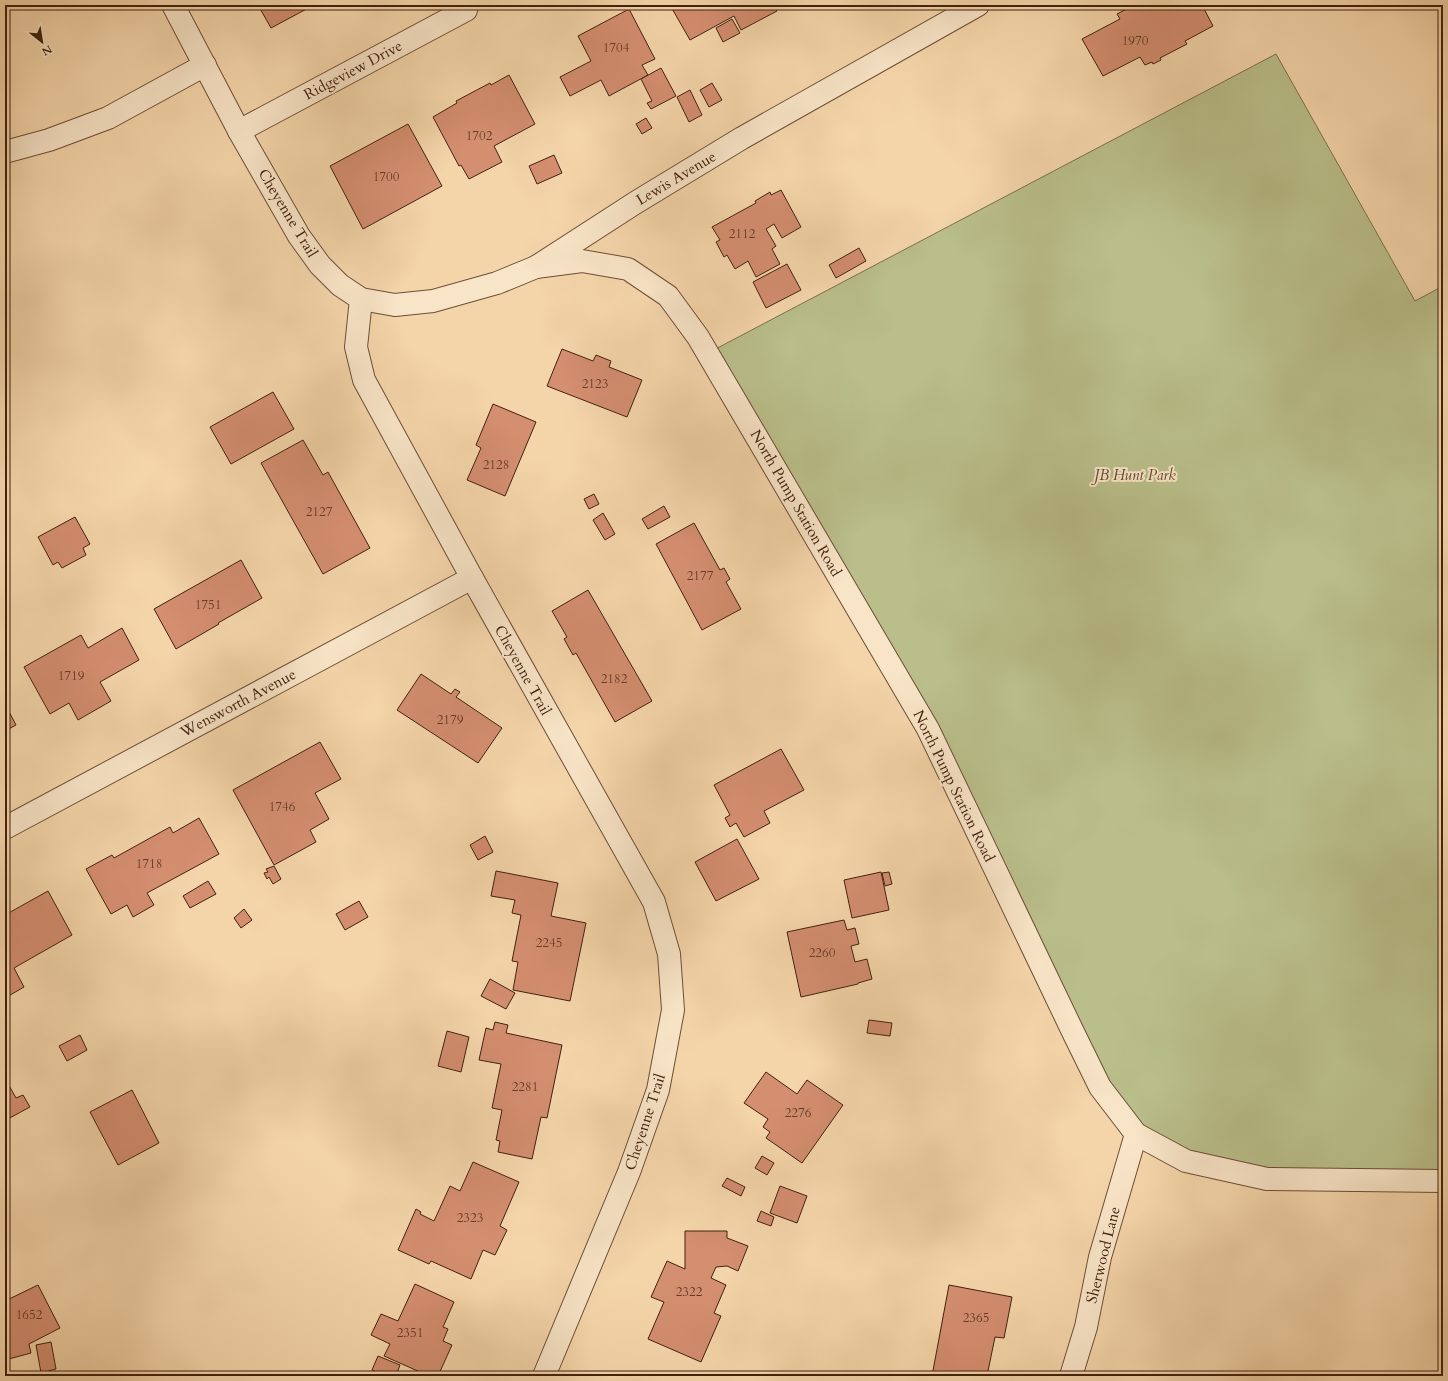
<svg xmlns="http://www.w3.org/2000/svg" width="1448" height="1381" viewBox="0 0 1448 1381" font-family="Cardo,serif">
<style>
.green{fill:#b9be8a;stroke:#7d704c}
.building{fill:#d48e70;stroke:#41210f}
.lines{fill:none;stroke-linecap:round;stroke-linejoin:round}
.minor-casing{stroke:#6e4e36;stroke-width:24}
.minor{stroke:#f8e4c7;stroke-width:22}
.labels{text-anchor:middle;stroke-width:4;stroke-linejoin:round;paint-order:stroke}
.number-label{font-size:13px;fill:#663c27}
.street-label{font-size:15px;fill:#41210f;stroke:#f8e4c7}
.park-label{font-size:15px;font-style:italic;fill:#5f482e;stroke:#f8e4c7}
</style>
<rect width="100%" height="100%" fill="#f4d5a9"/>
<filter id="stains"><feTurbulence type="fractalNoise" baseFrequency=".005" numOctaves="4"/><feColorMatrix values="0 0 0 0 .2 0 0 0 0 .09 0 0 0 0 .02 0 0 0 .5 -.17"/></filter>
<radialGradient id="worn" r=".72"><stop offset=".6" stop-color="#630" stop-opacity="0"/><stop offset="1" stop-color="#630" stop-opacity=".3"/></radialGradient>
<polygon class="green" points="1276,54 1415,301 1443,286 1443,1181 1267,1179 1136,1134 928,729 708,353"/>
<g class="building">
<polygon points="258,5 314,5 271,28"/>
<polygon points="670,5 773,5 777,11 741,30 734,16 690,40"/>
<polygon points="1134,5 1202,5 1213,26 1185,41 1187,44 1160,58 1161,60 1153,64 1152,62 1145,65 1140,57 1103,76 1082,39 1120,19 1117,14"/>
<polygon points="629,9 655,59 642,65 648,75 609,96 601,80 570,96 560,77 591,61 578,36"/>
<polygon points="732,19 740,33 723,42 716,28"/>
<polygon points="661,68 676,96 651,109 647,103 652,101 641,79"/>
<polygon points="509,75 535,124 494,146 502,162 469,179 461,165 459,166 433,117 457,103 456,101 490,83 491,85"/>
<polygon points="712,83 722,100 709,107 700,90"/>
<polygon points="690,90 702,115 689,122 677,97"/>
<polygon points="646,118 652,128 642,134 636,124"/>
<polygon points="408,124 442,186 363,229 330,166"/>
<polygon points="554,155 562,173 537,184 529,166"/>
<polygon points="781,190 801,227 782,238 774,224 766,229 776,246 772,249 780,264 756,277 748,261 735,269 727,255 724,257 716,242 720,240 712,227 756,203 755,201 770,192 771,195"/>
<polygon points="859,248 866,261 836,278 829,265"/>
<polygon points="787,264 801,290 766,308 753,282"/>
<polygon points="562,349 593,361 596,355 611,361 609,367 642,380 627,417 547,386"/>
<polygon points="273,392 294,429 231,464 210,427"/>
<polygon points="493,404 536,422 505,496 467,480 481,448 476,445"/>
<polygon points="303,440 323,475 328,472 370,548 323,574 261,463"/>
<polygon points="594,494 599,504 589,509 584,499"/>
<polygon points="664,506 670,517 648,529 642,519"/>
<polygon points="603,513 615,534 605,540 593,520"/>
<polygon points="75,517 90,544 83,548 86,555 62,568 58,562 53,565 38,537"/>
<polygon points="694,523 720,570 724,568 730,579 726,582 741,609 702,630 656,544"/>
<polygon points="241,560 262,598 218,623 219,624 176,649 154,609"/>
<polygon points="588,590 652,701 615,722 576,653 573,655 564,639 567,637 552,611"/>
<polygon points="122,628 139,660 100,682 111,701 78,720 69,703 50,714 24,667 81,635 88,648"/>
<polygon points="421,674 451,694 455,689 460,692 456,697 502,728 478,763 397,710"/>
<polygon points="5,704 16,725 5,731"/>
<polygon points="320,742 341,779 315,793 329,819 310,830 316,842 274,865 233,790"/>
<polygon points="781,749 804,790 764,811 770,823 744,837 736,823 730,827 725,818 730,815 714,785"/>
<polygon points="199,818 219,854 147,893 154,905 133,917 127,905 111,914 86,869 112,855 114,858 170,827 173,833"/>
<polygon points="485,836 493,852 478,860 470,845"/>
<polygon points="737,839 759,879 716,901 695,862"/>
<polygon points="274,866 281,879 273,884 269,877 267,879 264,873 268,872 266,869"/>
<polygon points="496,871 558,883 551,916 586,923 570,1001 513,990 518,962 512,961 521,915 512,913 515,900 491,896"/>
<polygon points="881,872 889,910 852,918 844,880"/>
<polygon points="889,872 892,884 885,886 882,873"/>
<polygon points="208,881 216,894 190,908 183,896"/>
<polygon points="48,891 72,935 14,968 24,987 5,998 5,915"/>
<polygon points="359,901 368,917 345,930 336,914"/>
<polygon points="244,909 252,920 241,928 234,918"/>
<polygon points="844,920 847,930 855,928 859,944 851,946 855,962 867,959 872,979 858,983 858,984 801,997 787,932"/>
<polygon points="490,979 515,993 506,1009 481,996"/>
<polygon points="869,1020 892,1023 890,1036 867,1033"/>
<polygon points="495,1022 508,1025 506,1033 562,1045 547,1118 541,1117 532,1159 498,1152 500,1141 496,1140 502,1110 492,1108 501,1064 479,1060 486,1028 493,1030"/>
<polygon points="447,1031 469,1037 461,1072 438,1066"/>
<polygon points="80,1035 87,1050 67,1061 59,1046"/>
<polygon points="766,1072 797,1094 807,1080 843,1105 802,1163 766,1138 770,1132 763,1127 768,1119 744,1103"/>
<polygon points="7,1082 16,1098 23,1095 30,1107 6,1120 5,1118 5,1083"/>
<polygon points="132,1090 159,1143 118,1165 90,1112"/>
<polygon points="762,1156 774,1163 767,1175 755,1168"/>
<polygon points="473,1162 519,1182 500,1226 507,1230 495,1255 483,1250 471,1279 431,1261 429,1264 398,1250 416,1209 421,1212 420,1214 434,1221 450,1186 460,1191"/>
<polygon points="727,1178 745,1187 741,1196 722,1186"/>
<polygon points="780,1186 807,1196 797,1223 770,1213"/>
<polygon points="761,1211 774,1217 771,1226 757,1221"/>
<polygon points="685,1231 727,1231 727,1238 748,1246 738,1271 727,1266 716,1267 711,1278 726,1285 714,1313 721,1316 701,1362 648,1339 664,1302 651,1297 667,1261 685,1269"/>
<polygon points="415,1284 454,1302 443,1327 448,1329 443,1341 452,1345 438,1376 429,1376 384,1356 390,1344 371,1335 381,1314 398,1321"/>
<polygon points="38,1285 60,1328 29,1344 31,1353 5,1360 5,1301"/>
<polygon points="949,1285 1012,1297 1004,1338 995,1337 987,1376 932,1376"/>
<polygon points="51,1342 56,1369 41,1373 36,1345"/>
<polygon points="378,1356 400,1365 396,1376 385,1376 372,1370"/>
</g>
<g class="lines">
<defs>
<g id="minor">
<polyline points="173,5 239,131 299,236 320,265 340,285 361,299 395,305 433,301 497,283 536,267 635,203 742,138 978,5"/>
<polyline points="239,131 466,10"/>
<polyline points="5,152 49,140 108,118 205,65"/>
<polyline points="536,267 582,261 628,269 668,296 698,337 928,729 1073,1032 1100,1087 1136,1134 1186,1161 1267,1179 1443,1181"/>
<polyline points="361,299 356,347 364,380 472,578 654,902 669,954 673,1010 658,1090 629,1172 544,1376"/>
<polyline points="5,828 472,578"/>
<polyline points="1071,1376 1086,1327 1100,1257 1136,1134"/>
</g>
</defs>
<use href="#minor" class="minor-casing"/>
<use href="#minor" class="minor"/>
</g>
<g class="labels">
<g class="number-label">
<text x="1135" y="45">1970</text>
<text x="616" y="52">1704</text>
<text x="479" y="140">1702</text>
<text x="386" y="181">1700</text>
<text x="742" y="238">2112</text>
<text x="595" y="388">2123</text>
<text x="496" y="469">2128</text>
<text x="319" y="516">2127</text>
<text x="700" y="580">2177</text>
<text x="208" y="609">1751</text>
<text x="71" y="680">1719</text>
<text x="614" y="683">2182</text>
<text x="450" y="724">2179</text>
<text x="282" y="811">1746</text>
<text x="149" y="868">1718</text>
<text x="549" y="947">2245</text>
<text x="822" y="957">2260</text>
<text x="525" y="1091">2281</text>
<text x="798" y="1117">2276</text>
<text x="470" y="1222">2323</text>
<text x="689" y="1296">2322</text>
<text x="29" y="1319">1652</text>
<text x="976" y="1322">2365</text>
<text x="410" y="1337">2351</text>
</g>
<g class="street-label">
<text transform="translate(353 70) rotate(-28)" y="5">Ridgeview Drive</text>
<text transform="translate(676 178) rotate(-31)" y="5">Lewis Avenue</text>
<text transform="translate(288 213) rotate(59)" y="5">Cheyenne Trail</text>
<text transform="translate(796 503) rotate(60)" y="5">North Pump Station Road</text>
<text transform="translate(523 670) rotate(61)" y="5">Cheyenne Trail</text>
<text transform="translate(238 703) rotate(-28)" y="5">Wensworth Avenue</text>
<text transform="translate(954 786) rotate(64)" y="5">North Pump Station Road</text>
<text transform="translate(645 1122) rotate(-72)" y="5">Cheyenne Trail</text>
<text transform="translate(1103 1255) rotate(-76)" y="5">Sherwood Lane</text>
</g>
<g class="park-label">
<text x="1135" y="480">JB Hunt Park</text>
</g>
</g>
<rect width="1448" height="1381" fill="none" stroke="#f4d5a9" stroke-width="20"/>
<rect x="6" y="6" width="1436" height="1369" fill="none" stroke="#41210f" stroke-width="2"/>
<rect x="10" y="10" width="1428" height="1361" fill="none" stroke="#41210f"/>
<g transform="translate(42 42) rotate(150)" stroke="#f8e4c7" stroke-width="3" paint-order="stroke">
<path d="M0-3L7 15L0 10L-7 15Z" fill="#41210f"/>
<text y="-6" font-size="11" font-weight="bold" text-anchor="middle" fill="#41210f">N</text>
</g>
<rect width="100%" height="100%" filter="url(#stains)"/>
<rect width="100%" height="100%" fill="url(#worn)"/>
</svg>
